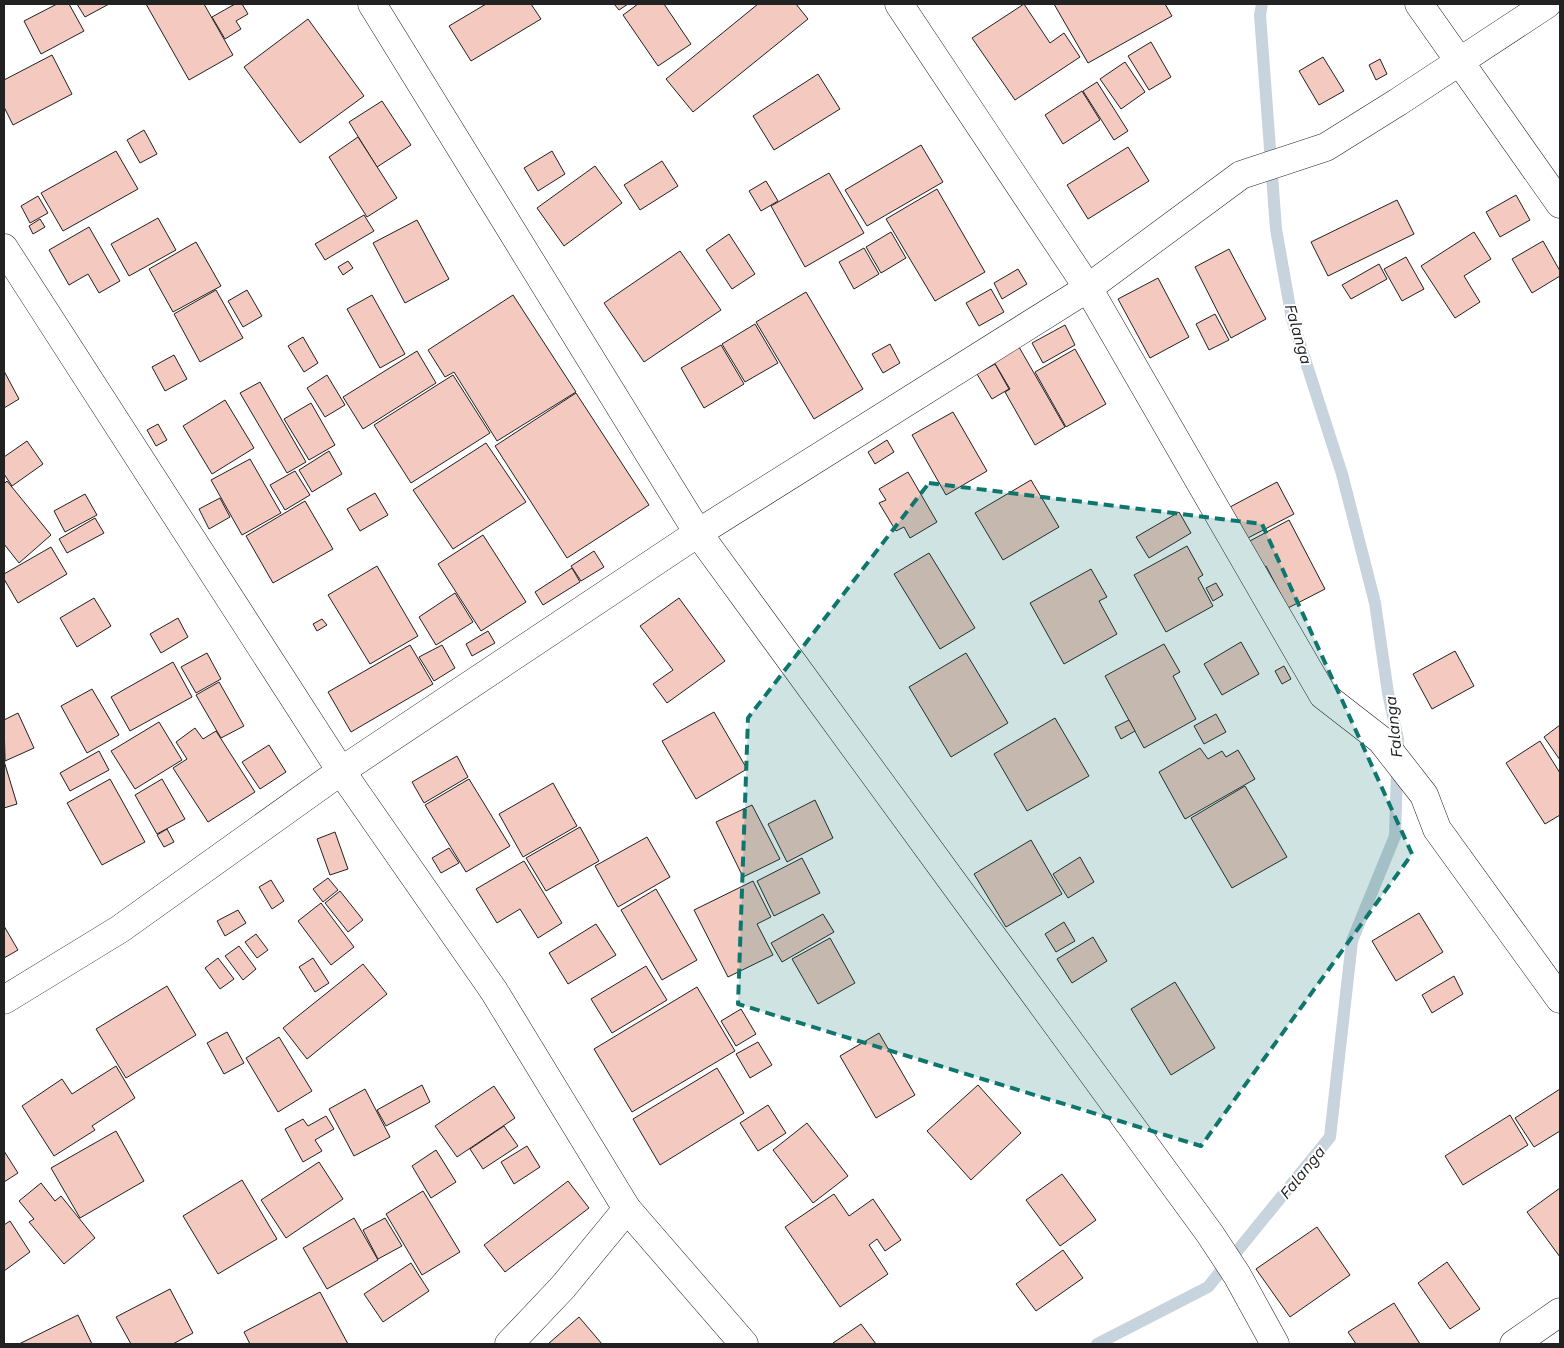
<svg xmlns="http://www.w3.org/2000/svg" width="1564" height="1348" viewBox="0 0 1564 1348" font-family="'Work Sans',sans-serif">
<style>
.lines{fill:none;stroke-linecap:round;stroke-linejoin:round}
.stream{stroke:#c7d3dd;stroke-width:12}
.building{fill:#f3c9c0;stroke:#222}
.minor-casing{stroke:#222;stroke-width:29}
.minor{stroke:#fff;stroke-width:28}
.marked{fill:#0f766e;fill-opacity:0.2;stroke:#0f766e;stroke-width:4;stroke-dasharray:10 6;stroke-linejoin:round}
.labels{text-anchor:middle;stroke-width:4;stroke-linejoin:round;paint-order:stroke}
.water-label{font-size:16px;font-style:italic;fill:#222;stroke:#fff}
</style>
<rect width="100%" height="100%" fill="#fff"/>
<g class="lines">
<polyline class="stream" points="1097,1344 1208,1287 1330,1137 1352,941 1395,836 1398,739 1388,693 1375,603 1342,474 1292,319 1276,229 1260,15 1262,4"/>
</g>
<g class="building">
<polygon points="57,4 69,4 84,31 41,54 24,21"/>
<polygon points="77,4 109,4 85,17"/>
<polygon points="146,4 204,4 233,55 189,80"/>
<polygon points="235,4 242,4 248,14 236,21 241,29 225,39 212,17"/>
<polygon points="486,4 531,4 541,19 471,61 449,26"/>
<polygon points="614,4 628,4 619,10"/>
<polygon points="638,4 664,4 691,44 658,66 623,15"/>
<polygon points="758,4 796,4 808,19 693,112 666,79"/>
<polygon points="1024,4 1050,43 1064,33 1080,57 1015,100 972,38"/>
<polygon points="1054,4 1165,4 1172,16 1088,63"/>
<polygon points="308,19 364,96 300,143 244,67"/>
<polygon points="1151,42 1171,77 1149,90 1128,56"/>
<polygon points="52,55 72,94 13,125 4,107 4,80"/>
<polygon points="1323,57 1344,91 1319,105 1299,71"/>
<polygon points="1380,59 1387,74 1376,80 1369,65"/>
<polygon points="1125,62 1145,92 1121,109 1100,79"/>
<polygon points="818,74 840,109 774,150 753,116"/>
<polygon points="1097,82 1128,131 1114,140 1083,91"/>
<polygon points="1082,91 1100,120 1063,144 1045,115"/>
<polygon points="382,101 411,145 377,167 349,122"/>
<polygon points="144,130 157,154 140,163 127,140"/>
<polygon points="358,137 397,198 367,217 329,157"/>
<polygon points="921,145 943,182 867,226 845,190"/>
<polygon points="1128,147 1149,181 1088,219 1067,185"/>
<polygon points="116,151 138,189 63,231 41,193"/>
<polygon points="552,151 565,174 538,191 524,168"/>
<polygon points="662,161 678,186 640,210 624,185"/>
<polygon points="595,166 622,203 564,246 537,208"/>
<polygon points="829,173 864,233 805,267 771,206"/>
<polygon points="766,181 778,201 761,211 749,191"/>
<polygon points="937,189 985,272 935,301 886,219"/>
<polygon points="1516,195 1530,220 1500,237 1486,212"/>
<polygon points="38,196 48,213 30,223 21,206"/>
<polygon points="1397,200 1414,234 1328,276 1311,242"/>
<polygon points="364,215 374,231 325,260 315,244"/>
<polygon points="158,218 176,250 129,276 111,244"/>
<polygon points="40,219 45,227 33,234 29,226"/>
<polygon points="417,220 449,279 405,303 373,243"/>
<polygon points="89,227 120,281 99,293 88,274 69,285 49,250"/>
<polygon points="891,232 906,258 881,273 866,247"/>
<polygon points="1474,232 1491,259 1464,276 1480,302 1455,318 1421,266"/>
<polygon points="729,234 755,274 732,289 706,250"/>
<polygon points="1543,241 1560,271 1560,276 1532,293 1512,259"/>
<polygon points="196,242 221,286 173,312 149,269"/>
<polygon points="864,248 879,274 854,289 839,262"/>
<polygon points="1229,249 1266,319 1231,338 1195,267"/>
<polygon points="680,251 721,310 644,362 604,303"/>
<polygon points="1406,257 1424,289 1402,301 1384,269"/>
<polygon points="348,261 353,268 343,275 338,267"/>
<polygon points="1379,264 1387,279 1351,299 1342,285"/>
<polygon points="1018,269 1027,284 1002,299 994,283"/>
<polygon points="1158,278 1189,337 1150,358 1118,299"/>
<polygon points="991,289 1004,312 979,326 966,303"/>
<polygon points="216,290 243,338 200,362 174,314"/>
<polygon points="247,290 262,316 243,327 228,301"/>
<polygon points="806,292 863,389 814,419 756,322"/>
<polygon points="372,295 405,354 380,368 347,309"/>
<polygon points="513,295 576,392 497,441 454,372 445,377 428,350"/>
<polygon points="1215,314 1229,340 1209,350 1196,324"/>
<polygon points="755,324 778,363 745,382 722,344"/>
<polygon points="1065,325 1075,345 1043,363 1032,343"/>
<polygon points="303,337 318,363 304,372 288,346"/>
<polygon points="890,344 900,363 883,373 872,354"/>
<polygon points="721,345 744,384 704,408 681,368"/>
<polygon points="1019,347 1065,427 1035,445 1005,392 1010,389 994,362"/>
<polygon points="1075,349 1106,404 1066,427 1035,372"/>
<polygon points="417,351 436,383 363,429 343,397"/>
<polygon points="174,355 187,379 165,391 152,367"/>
<polygon points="995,364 1009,389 992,399 977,374"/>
<polygon points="4,371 19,399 4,408"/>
<polygon points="327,375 345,405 325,417 307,388"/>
<polygon points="453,375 490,433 411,483 374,425"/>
<polygon points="260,382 306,462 287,473 240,393"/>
<polygon points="576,393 649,505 567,558 495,446"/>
<polygon points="225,400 254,448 212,474 183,426"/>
<polygon points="311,403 335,445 309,460 284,419"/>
<polygon points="953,412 987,471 946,495 912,435"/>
<polygon points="158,424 167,440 156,446 147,430"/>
<polygon points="887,440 894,452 875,464 868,452"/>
<polygon points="27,441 43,464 12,486 4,474 4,457"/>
<polygon points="486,443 526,502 453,549 413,490"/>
<polygon points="329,451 342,474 312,492 299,470"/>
<polygon points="250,459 281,513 242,535 211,480"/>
<polygon points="295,471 310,495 285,510 270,485"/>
<polygon points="908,472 937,522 910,538 904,527 896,531 879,503 886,500 879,489"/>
<polygon points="1031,480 1059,527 1003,560 975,513"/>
<polygon points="7,481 51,535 19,563 4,544 4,484"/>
<polygon points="1277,482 1294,514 1246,539 1230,507"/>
<polygon points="375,493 388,515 360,531 347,509"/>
<polygon points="85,494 97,515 65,532 54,511"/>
<polygon points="220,498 230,517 209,529 199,509"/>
<polygon points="305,501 333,549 273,583 246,536"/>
<polygon points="1179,512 1191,533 1149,558 1136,537"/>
<polygon points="95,518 104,533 67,553 59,539"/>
<polygon points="1289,520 1325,589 1288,608 1266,566 1262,568 1248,542"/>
<polygon points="483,535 526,602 481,631 438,564"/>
<polygon points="1187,546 1203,575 1198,578 1213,606 1166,632 1134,575"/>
<polygon points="51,547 67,574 18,603 4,579 4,574"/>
<polygon points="594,551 604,567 581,581 571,566"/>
<polygon points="929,553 975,628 940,649 894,574"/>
<polygon points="377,566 418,636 370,664 328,595"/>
<polygon points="572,568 580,582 543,605 535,592"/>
<polygon points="1091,569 1107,597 1099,601 1117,634 1064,664 1030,603"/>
<polygon points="1216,583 1223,595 1213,601 1206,588"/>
<polygon points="455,593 473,622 436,645 419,617"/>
<polygon points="94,598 111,626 77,647 60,618"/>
<polygon points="679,598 725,661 667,703 653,684 673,670 640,626"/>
<polygon points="178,618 188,637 161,653 150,634"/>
<polygon points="322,619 327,625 317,631 313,624"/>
<polygon points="488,631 495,643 472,656 466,644"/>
<polygon points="1241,642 1259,674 1222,695 1204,664"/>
<polygon points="1164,644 1180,672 1173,676 1196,719 1144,748 1105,676"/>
<polygon points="410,645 433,684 351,732 328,692"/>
<polygon points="442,645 455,668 434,681 419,657"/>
<polygon points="1455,651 1474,686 1432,709 1413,674"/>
<polygon points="207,653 221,679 196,693 181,667"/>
<polygon points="966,653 1008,723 951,757 909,687"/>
<polygon points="173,662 192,697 130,731 111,697"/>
<polygon points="1284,666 1291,679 1282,684 1275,671"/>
<polygon points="219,682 244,726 221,738 196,695"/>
<polygon points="92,689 119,735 87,753 61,706"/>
<polygon points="714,712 747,769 696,799 662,741"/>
<polygon points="18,713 34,748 5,761 4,720"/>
<polygon points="1216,714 1226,732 1204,744 1194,726"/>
<polygon points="1055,718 1089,776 1027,811 994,754"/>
<polygon points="1129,720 1135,731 1121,739 1115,727"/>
<polygon points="159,722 182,760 135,789 111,751"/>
<polygon points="1560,725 1560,760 1544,737"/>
<polygon points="195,728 203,739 216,731 255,792 208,822 173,768 187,759 176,742"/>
<polygon points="1540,741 1560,773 1560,815 1545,824 1506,763"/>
<polygon points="269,745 286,772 260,789 242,762"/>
<polygon points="1200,748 1208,759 1222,751 1226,757 1238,750 1255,779 1185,819 1159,772"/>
<polygon points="99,751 109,770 70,791 60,773"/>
<polygon points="457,756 468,777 424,803 412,782"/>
<polygon points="4,761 17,804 4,808"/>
<polygon points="110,779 145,842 102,865 67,803"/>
<polygon points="162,779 185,819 157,834 135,795"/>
<polygon points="469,779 510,846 466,872 425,805"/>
<polygon points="553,783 577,826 523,857 499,814"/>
<polygon points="1245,786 1287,857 1232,888 1191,818"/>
<polygon points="815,800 833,838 787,862 768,824"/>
<polygon points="752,805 780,859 743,877 716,822"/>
<polygon points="580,827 599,861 546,891 526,858"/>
<polygon points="167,829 174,842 164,847 157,835"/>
<polygon points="335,832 348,869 330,875 317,839"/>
<polygon points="647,837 670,877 618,907 595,866"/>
<polygon points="1031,840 1062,894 1006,927 974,874"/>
<polygon points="449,848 459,863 441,873 432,858"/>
<polygon points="1080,857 1094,882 1068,898 1053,874"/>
<polygon points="802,858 820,893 774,916 757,881"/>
<polygon points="524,861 562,923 538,938 520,909 497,923 476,889"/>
<polygon points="328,878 338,890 323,902 313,889"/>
<polygon points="271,880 284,901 272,909 259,887"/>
<polygon points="753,881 771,917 757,924 773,955 728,977 694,910"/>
<polygon points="656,889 697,960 662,980 621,910"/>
<polygon points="340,891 363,920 348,932 325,903"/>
<polygon points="321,903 354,947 331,965 298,921"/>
<polygon points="238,910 246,923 225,936 217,921"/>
<polygon points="1419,913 1443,952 1396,981 1372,941"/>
<polygon points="823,914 834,932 782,962 771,943"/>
<polygon points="1064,922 1075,941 1056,952 1045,934"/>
<polygon points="596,924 616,955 568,984 549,953"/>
<polygon points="4,926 18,950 4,958"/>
<polygon points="256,934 268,950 257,958 245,942"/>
<polygon points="1093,937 1107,961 1072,983 1057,959"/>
<polygon points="830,938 855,983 818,1004 792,959"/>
<polygon points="239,946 256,969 243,980 225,956"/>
<polygon points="218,958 234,979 220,989 205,968"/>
<polygon points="313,958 329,983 315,992 299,967"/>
<polygon points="363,964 387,994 307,1059 283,1028"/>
<polygon points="646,966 667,1000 612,1033 591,999"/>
<polygon points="1454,976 1463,994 1432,1013 1422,995"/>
<polygon points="1175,982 1215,1048 1171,1075 1131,1009"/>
<polygon points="167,986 196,1035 126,1078 96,1029"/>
<polygon points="697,987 735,1051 632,1112 594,1049"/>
<polygon points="741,1009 756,1034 736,1046 721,1021"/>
<polygon points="227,1032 244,1063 224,1074 207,1043"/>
<polygon points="879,1033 915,1095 876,1118 840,1056"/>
<polygon points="279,1037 312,1091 278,1112 246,1058"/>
<polygon points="758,1042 772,1065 750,1078 736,1054"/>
<polygon points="116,1066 135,1098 92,1126 95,1130 54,1156 22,1106 62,1079 72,1094"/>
<polygon points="717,1068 744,1113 660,1165 633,1119"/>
<polygon points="422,1085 430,1102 386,1126 377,1110"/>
<polygon points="978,1085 1021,1133 971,1180 927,1131"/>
<polygon points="494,1086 515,1118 457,1157 435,1126"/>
<polygon points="365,1089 390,1137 354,1156 329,1109"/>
<polygon points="1560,1089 1560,1131 1534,1147 1515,1118"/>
<polygon points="768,1105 786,1133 758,1151 740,1123"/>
<polygon points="1510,1115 1528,1145 1463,1185 1445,1156"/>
<polygon points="326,1116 334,1129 315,1140 322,1151 303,1162 285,1129 303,1119 308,1126"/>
<polygon points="807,1123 848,1176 813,1203 773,1150"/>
<polygon points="504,1126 518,1146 483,1169 470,1149"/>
<polygon points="116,1131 144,1181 80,1218 51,1168"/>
<polygon points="527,1146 540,1167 514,1184 501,1162"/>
<polygon points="436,1150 456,1182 431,1198 412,1166"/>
<polygon points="4,1151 18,1173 4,1182"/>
<polygon points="319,1162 343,1199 286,1238 261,1200"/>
<polygon points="1062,1174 1096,1220 1060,1246 1026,1200"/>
<polygon points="242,1180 277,1239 218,1274 183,1216"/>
<polygon points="568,1181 589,1208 505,1272 484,1245"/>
<polygon points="41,1183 55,1201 61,1196 95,1238 64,1264 29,1222 34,1219 19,1201"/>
<polygon points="1560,1188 1560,1257 1527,1212"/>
<polygon points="423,1191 460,1252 422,1275 386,1214"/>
<polygon points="834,1194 849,1216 873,1199 901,1240 885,1251 877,1239 869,1245 888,1274 840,1307 785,1227"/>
<polygon points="354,1218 378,1260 327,1289 303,1248"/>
<polygon points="385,1218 402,1246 378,1259 363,1230"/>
<polygon points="10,1221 30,1252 4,1271 4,1225"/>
<polygon points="1317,1227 1350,1275 1290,1317 1256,1269"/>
<polygon points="1063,1250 1083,1278 1036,1311 1016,1284"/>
<polygon points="1447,1262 1480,1309 1450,1329 1418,1283"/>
<polygon points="411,1263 429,1291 383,1322 364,1294"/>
<polygon points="170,1289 193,1333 173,1344 131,1344 116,1317"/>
<polygon points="320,1292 348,1344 250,1344 244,1332"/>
<polygon points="1394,1303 1420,1344 1356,1344 1348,1332"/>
<polygon points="78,1315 92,1344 19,1344"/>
<polygon points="579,1317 602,1344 548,1344"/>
<polygon points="861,1324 876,1344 833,1344 833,1343"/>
</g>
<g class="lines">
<defs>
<g id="minor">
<polyline points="372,4 698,533 1210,1234 1237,1275 1275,1344"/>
<polyline points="899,4 1088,288 1323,695 1381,740 1424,795 1437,829 1560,999"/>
<polyline points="1419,4 1560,204"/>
<polyline points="4,248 341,771 494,991 627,1209 744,1344"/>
<polyline points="4,1000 120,929 341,771 698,533 1088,288 1241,175 1326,147 1398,102 1547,4"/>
<polyline points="509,1344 563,1287 627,1209"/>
<polyline points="1514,1344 1560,1312"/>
</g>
</defs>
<use href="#minor" class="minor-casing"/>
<use href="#minor" class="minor"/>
</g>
<path class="marked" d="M929,483L1262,524L1412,854L1201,1146L738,1004L748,718Z"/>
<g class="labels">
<g class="water-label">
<text transform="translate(1299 334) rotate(74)" y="6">Falanga</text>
<text transform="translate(1393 727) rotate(-96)" y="6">Falanga</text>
<text transform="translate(1302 1172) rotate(-51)" y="6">Falanga</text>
</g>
</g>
<rect width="1564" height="1348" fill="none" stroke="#222222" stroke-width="10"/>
</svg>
